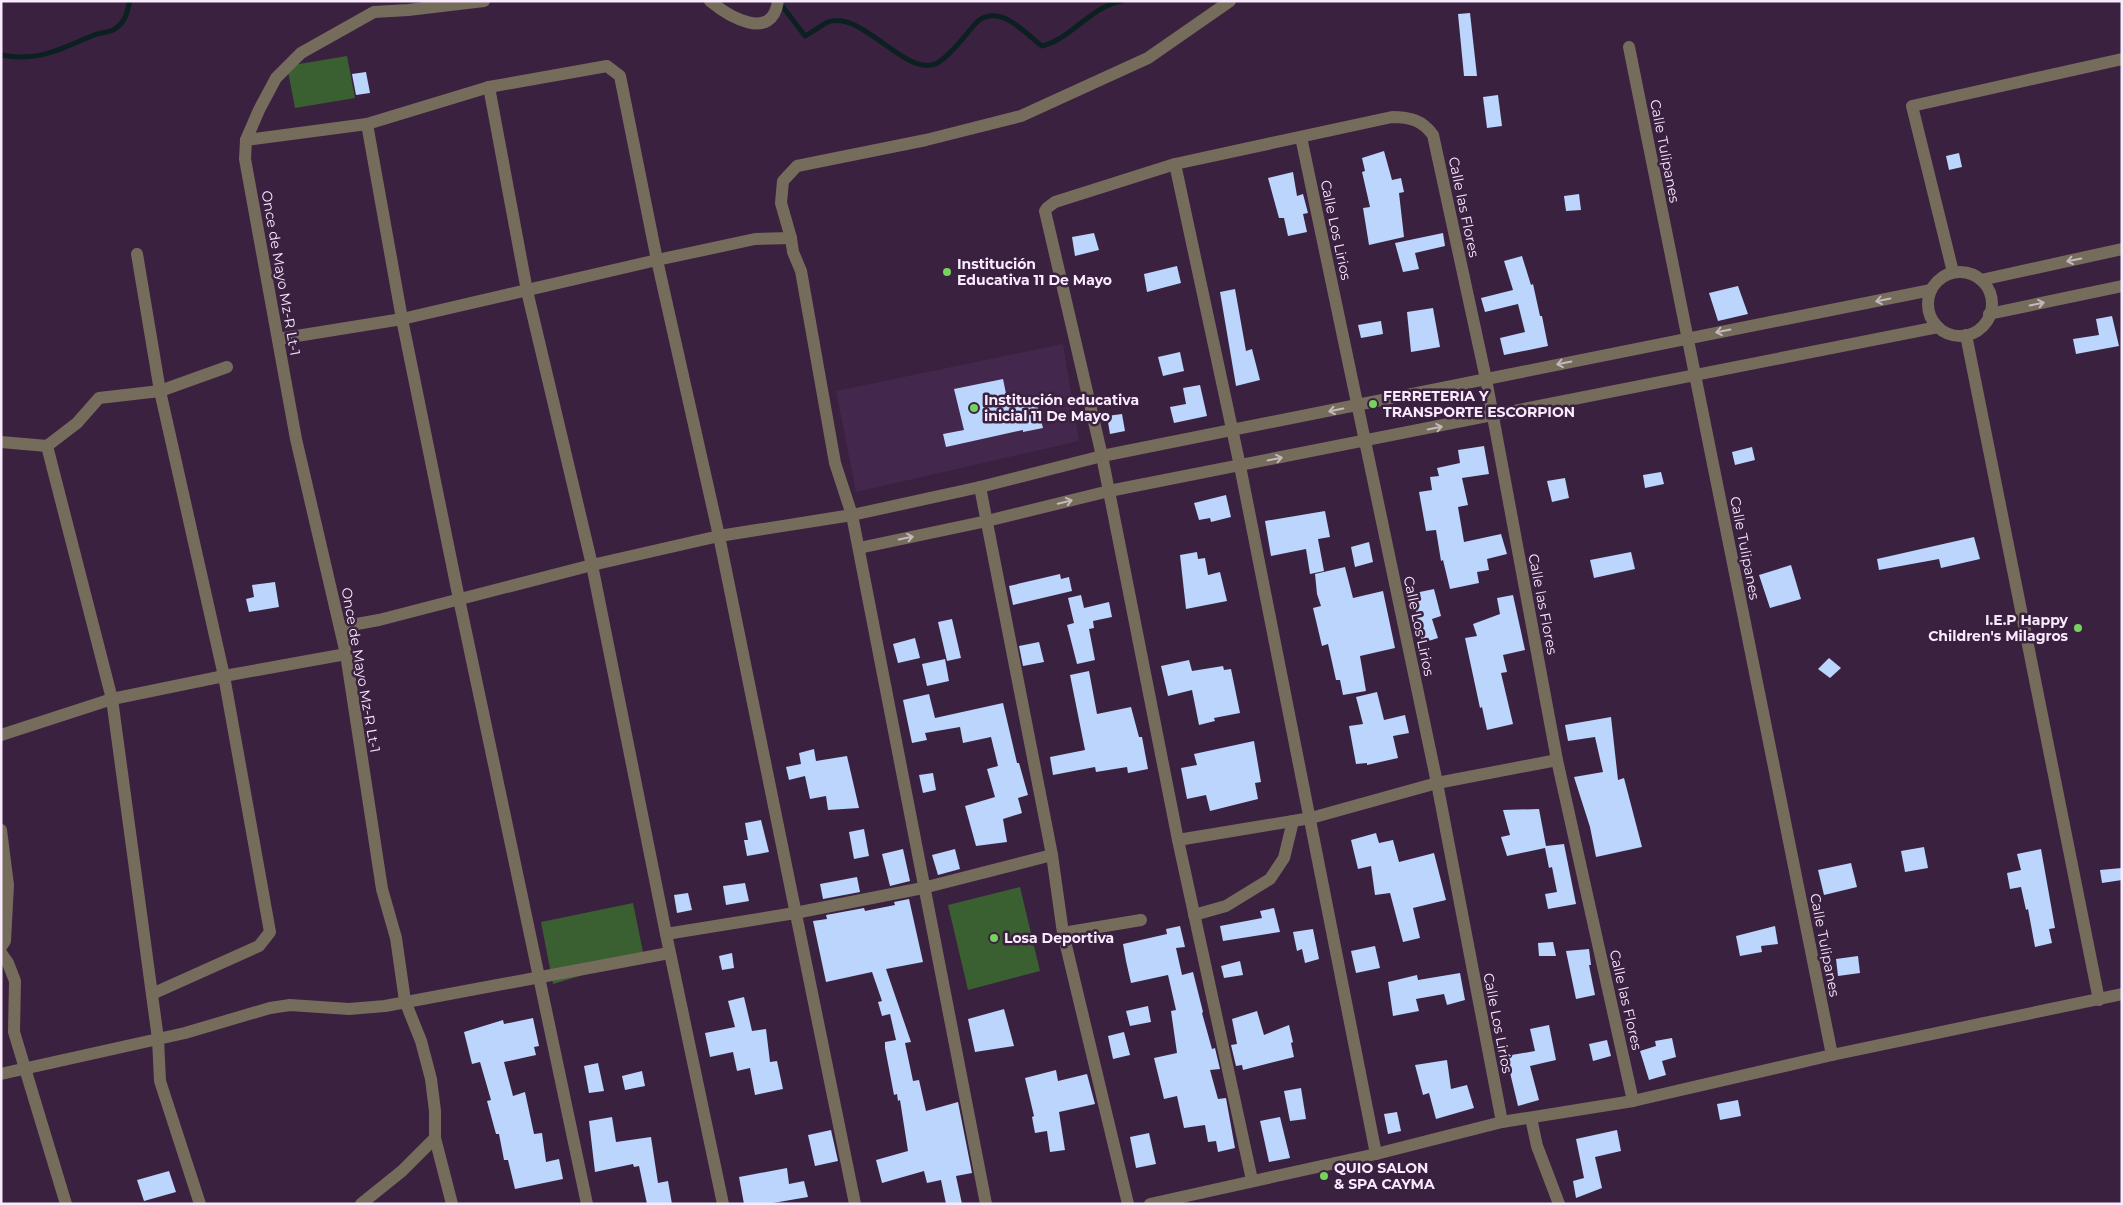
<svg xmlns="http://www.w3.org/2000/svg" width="2123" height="1205" viewBox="0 0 2123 1205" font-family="Montserrat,sans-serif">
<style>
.built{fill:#44274c}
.green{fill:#3a5f30}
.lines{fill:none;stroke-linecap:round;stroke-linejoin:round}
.stream{stroke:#0c2021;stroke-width:5}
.building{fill:#bbd5fd}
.minor{stroke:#766c5b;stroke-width:12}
.oneway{stroke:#c5b8bd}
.poi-dot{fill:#75d25b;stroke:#3a2140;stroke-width:2}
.labels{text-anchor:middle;stroke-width:5;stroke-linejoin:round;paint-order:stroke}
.street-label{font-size:14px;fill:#faeafe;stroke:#3a2140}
.poi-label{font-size:14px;font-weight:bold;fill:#faeafe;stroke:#3a2140;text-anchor:start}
</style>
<rect width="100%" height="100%" fill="#3a2140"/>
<polygon class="built" points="1063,344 1079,441 856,492 836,391"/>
<g class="green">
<polygon points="347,56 355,98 295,108 287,66"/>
<polygon points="1020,887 1040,971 968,990 948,905"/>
<polygon points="633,903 644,957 553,984 541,922"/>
</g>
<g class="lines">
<g class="stream">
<path d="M780,3L805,36C813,32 821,25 828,22C863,9 908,82 939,62C954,52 966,33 979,20C1003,5 1024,33 1042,46C1070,40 1091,6 1122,1"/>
<path d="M1,55C40,62 60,49 94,35C101,32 111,33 116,28C126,21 127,12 130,1"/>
</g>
</g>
<g class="building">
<polygon points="1470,13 1477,76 1464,76 1458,14"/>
<polygon points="366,72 370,93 356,95 352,74"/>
<polygon points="1498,95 1502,126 1487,128 1483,97"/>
<polygon points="1384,151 1392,180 1401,178 1404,192 1399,193 1404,237 1369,245 1363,208 1370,207 1362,172 1365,171 1362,158"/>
<polygon points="1959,153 1962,167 1949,170 1946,156"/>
<polygon points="1293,172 1297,196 1303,194 1308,213 1303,214 1307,232 1288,236 1284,218 1279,218 1268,178"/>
<polygon points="1579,194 1581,210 1566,211 1564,196"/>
<polygon points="1094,233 1099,250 1075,256 1072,237"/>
<polygon points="1443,233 1445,246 1415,253 1419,269 1403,272 1395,243"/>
<polygon points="1522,256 1531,285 1533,284 1540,316 1542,316 1548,346 1504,355 1500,338 1525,332 1518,304 1485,312 1481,298 1513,290 1504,261"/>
<polygon points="1177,266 1181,283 1147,292 1144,274"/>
<polygon points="1738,286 1748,314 1718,321 1709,293"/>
<polygon points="1235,289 1246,351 1252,349 1260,380 1236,386 1220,292"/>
<polygon points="1433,308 1440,347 1411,352 1407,312"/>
<polygon points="2112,316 2119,346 2076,354 2073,339 2099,335 2096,319"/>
<polygon points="1381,321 1383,334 1361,338 1358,325"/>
<polygon points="1180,352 1184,371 1163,376 1158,357"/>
<polygon points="1003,379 1008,403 1035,397 1043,428 1023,432 1023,430 946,447 943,434 964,430 954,389"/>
<polygon points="1200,385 1207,416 1174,423 1170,407 1186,404 1183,388"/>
<polygon points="1122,414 1125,431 1110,434 1107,416"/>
<polygon points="1484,446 1489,474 1462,478 1468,505 1458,507 1464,542 1501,534 1507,554 1487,559 1489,570 1477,572 1479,583 1450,589 1443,560 1441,561 1436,530 1426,531 1419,492 1432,490 1430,477 1439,476 1437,468 1460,463 1458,450"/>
<polygon points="1752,447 1755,460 1735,465 1732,452"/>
<polygon points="1661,472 1664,484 1645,488 1643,475"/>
<polygon points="1565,478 1569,498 1552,502 1547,481"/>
<polygon points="1226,495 1231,517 1211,522 1210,518 1199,520 1194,503"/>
<polygon points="1325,511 1330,537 1318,539 1324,571 1310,574 1306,549 1271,556 1265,521"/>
<polygon points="1974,537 1980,559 1941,568 1939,559 1879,570 1877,559"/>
<polygon points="1369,542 1373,562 1355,567 1351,547"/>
<polygon points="1197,552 1198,559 1205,558 1208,575 1220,572 1227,601 1186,609 1180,555"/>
<polygon points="1631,552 1635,569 1594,578 1590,560"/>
<polygon points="1791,565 1801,599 1770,608 1759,575"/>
<polygon points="1345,567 1353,598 1383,591 1395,648 1360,656 1366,691 1343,695 1340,680 1336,680 1328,644 1322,646 1313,608 1321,606 1317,594 1315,574"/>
<polygon points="1060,574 1061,579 1069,577 1072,591 1013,605 1009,586"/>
<polygon points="275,582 279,607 249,612 246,599 254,597 252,585"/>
<polygon points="1434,589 1441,616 1432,619 1438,638 1422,643 1414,601 1416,599 1415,593"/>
<polygon points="1081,595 1084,608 1109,602 1112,617 1093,621 1094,628 1089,629 1095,660 1077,664 1067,625 1074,623 1068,598"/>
<polygon points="1513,595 1525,650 1503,655 1507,672 1501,673 1513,724 1487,730 1482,707 1480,708 1465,638 1477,636 1473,624 1500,614 1497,598"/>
<polygon points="952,619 961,658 947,661 938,622"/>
<polygon points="915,638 920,658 898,663 893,644"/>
<polygon points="1039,642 1044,662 1023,666 1019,646"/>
<polygon points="1829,658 1841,668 1830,678 1818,669"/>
<polygon points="945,659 949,681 927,686 922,664"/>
<polygon points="1189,660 1192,671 1223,666 1224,670 1231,669 1240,713 1214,718 1215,721 1199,725 1192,690 1168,696 1161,666"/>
<polygon points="1089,671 1097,714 1131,707 1139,737 1142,737 1148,769 1128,773 1127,767 1096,772 1095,767 1053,775 1050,757 1085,750 1070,675"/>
<polygon points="1377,692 1384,720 1405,715 1409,733 1393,736 1398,758 1367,765 1367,763 1356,764 1349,726 1363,724 1356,697"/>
<polygon points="929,694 935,718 1003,703 1017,763 1019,763 1028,795 1018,798 1022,813 1003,819 1007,842 976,846 965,806 995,797 987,769 998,766 991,737 963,743 960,727 925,733 927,740 912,743 903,700"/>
<polygon points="1611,717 1618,780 1624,778 1642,847 1596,857 1590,827 1574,777 1603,772 1595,737 1568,741 1565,725"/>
<polygon points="1254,741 1261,782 1255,783 1258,799 1210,811 1206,795 1187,799 1181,768 1197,765 1194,754"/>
<polygon points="814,749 816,761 847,756 859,808 828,810 826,796 810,799 805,776 789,780 786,767 801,764 799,753"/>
<polygon points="933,773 936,790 923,793 919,775"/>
<polygon points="1539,809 1546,846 1564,844 1576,904 1548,909 1545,894 1557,892 1552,867 1549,868 1545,848 1507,856 1501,837 1510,835 1503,810"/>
<polygon points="761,820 769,852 747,856 744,840 748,840 745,823"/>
<polygon points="864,829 869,856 854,859 849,832"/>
<polygon points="1376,833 1379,843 1393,840 1399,862 1434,853 1446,900 1413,908 1420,938 1403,942 1390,893 1375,895 1371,866 1358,869 1351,840"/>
<polygon points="1924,847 1928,868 1905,872 1901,851"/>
<polygon points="903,849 910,881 890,886 882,854"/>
<polygon points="955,849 960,869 938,875 932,855"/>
<polygon points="2041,849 2055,928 2049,929 2052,943 2035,947 2028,909 2026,910 2021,887 2010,889 2007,873 2021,870 2017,854"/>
<polygon points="1851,863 1857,887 1824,895 1818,870"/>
<polygon points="2122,868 2122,880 2102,883 2100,870"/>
<polygon points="857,877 860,892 823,899 820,884"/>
<polygon points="745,883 749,901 726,905 723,886"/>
<polygon points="688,893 692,910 677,913 674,895"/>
<polygon points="909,899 923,962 886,969 911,1042 905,1043 913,1081 919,1080 926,1111 958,1102 972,1173 956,1176 962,1204 946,1204 941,1180 927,1183 924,1171 882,1183 876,1160 908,1151 900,1100 898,1101 897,1094 894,1095 885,1048 885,1042 896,1040 890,1014 882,1016 878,1002 882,1001 872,972 826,982 813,921 827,919 826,915 864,908 865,911 895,905 894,902"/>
<polygon points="1274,908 1280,932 1223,941 1220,926 1262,918 1260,911"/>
<polygon points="1180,926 1185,947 1176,948 1182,975 1193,972 1203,1012 1202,1013 1212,1049 1215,1048 1220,1069 1210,1070 1218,1099 1226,1098 1235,1148 1218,1152 1216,1141 1208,1142 1205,1125 1184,1128 1177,1096 1164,1099 1154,1058 1177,1053 1171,1011 1176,1010 1168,975 1131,983 1126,961 1123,944 1167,934 1166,929"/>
<polygon points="1775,926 1778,944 1761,946 1762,952 1740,956 1736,936"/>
<polygon points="1313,929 1319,959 1305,963 1302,949 1297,951 1293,932"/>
<polygon points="1553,942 1556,956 1539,956 1538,943"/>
<polygon points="1375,946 1380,968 1356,973 1351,951"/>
<polygon points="1589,949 1591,965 1589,965 1595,995 1576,999 1566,951"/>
<polygon points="732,953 734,968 722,970 719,956"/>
<polygon points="1858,956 1860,973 1838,976 1836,959"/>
<polygon points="1240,961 1243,975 1224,978 1221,966"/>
<polygon points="1460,973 1465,1000 1447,1005 1444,994 1416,999 1419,1011 1393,1016 1388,982 1417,975 1418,980"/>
<polygon points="744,997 752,1031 766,1029 770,1062 777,1061 783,1089 755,1095 750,1068 737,1071 733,1052 710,1057 705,1033 735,1027 728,1001"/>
<polygon points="1148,1006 1151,1022 1130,1026 1126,1011"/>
<polygon points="1004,1009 1014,1046 975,1052 968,1019"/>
<polygon points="1257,1011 1264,1035 1289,1025 1293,1042 1291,1043 1294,1057 1243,1070 1242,1065 1236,1066 1231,1045 1237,1044 1232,1019"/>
<polygon points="533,1018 539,1046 534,1047 536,1055 504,1062 513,1096 525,1092 534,1134 542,1133 546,1162 559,1159 563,1179 515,1189 508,1160 504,1160 499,1134 496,1134 487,1101 491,1100 480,1062 472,1064 464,1032 503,1020 504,1024"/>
<polygon points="1549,1025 1556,1060 1530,1066 1539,1100 1518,1106 1506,1056 1535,1051 1530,1029"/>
<polygon points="1124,1032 1130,1055 1113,1059 1108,1036"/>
<polygon points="1672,1038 1676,1057 1662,1061 1666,1075 1649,1080 1640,1051 1656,1046 1655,1041"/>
<polygon points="1607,1040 1611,1056 1593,1061 1589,1044"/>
<polygon points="1447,1060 1451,1089 1467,1085 1474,1108 1436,1119 1429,1093 1423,1095 1415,1065"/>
<polygon points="598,1063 604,1091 589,1093 584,1066"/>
<polygon points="1056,1070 1058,1081 1087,1074 1095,1104 1059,1112 1065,1150 1050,1152 1047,1131 1035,1133 1032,1117 1034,1116 1025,1078"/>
<polygon points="642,1071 645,1086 625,1090 622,1076"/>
<polygon points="1301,1088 1306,1119 1290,1121 1284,1091"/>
<polygon points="1738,1100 1741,1116 1720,1120 1717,1104"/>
<polygon points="1397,1112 1401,1131 1388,1134 1384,1114"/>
<polygon points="612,1117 616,1142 651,1137 658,1183 668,1181 672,1204 647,1204 639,1166 634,1167 633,1164 595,1172 589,1121"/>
<polygon points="1280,1117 1290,1158 1269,1162 1260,1121"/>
<polygon points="831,1130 838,1161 815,1166 808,1135"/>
<polygon points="1617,1130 1621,1151 1595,1157 1602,1188 1576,1198 1573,1181 1584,1178 1576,1139"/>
<polygon points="1149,1133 1156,1164 1136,1168 1130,1137"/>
<polygon points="787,1168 789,1184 804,1181 808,1197 767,1204 744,1204 739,1177"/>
<polygon points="169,1171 176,1192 144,1201 137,1180"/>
</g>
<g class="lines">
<g class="minor">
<path d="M710,1C728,16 772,43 778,1"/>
<polyline points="1629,47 1832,1055"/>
<polyline points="489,87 527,291 592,565 666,934 723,1204"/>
<polyline points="367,124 402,319 459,599 587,1204"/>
<polyline points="1301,137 1437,783 1502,1122"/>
<polyline points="246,140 367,124 489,87 607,66 620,76 657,260 719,536 855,1204"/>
<polyline points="1175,164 1240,466 1376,1154"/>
<polyline points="791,238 781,203 783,181 797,166 926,140 1021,116 1148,58 1230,1"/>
<polyline points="137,254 160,391 224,676 270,932 259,946 152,994"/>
<polyline points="1953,272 1912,106 2122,59"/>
<circle cx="1960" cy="304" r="32"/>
<polyline points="1981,280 2122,249"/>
<polyline points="1989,314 2122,286"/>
<polyline points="1966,335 2099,1000"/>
<polyline points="278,339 402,319 657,260 755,239 791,238 793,252 801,271 835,463 852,515 986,1204"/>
<polyline points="1,442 47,446 77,423 99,398 160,391 227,367"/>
<polyline points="47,446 112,699 158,1039 160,1081 200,1204"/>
<polyline points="980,487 1052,855 1063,933 1128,1204"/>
<polyline points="859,548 987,521 1109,491 1938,327"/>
<polyline points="340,627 379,620 592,565 719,536 852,515 980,487 1102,456 1931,290"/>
<polyline points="1,735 112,699 224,676 346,654"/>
<polyline points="1,830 8,885 5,941 1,947"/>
<polyline points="1178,840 1311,818 1437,783 1557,760"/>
<polyline points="1194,915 1226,906 1270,879 1284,858 1293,821"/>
<polyline points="1063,933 1141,920"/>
<polyline points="666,934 795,913 923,888 1052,855"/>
<polyline points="1,953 8,963 15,981 14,1032 66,1204"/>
<polyline points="1,1074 185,1033 270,1008 290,1005 349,1009 385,1006 669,953"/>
<polyline points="1531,1118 1537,1146 1559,1204"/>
<path d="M1252,1180L1178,840L1102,456L1045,211L1047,208L1055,202L1175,164L1392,117C1410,117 1422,120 1433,135L1486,379L1557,760L1633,1101"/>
<polyline points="361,1204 402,1171 435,1138"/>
<polyline points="452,1204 435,1138 435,1111 431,1079 421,1041 405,1001 396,938 382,889 346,654 296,439 245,159 246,140 259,110 276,78 301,53 374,12 408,10 484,1"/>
<polyline points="1150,1204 1376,1154 1502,1122 1633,1101 1832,1055 2122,994"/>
</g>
</g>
<defs><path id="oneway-shaft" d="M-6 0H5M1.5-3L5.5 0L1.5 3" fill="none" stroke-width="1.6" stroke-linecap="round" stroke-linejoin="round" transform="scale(1.25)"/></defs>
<g class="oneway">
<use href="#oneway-shaft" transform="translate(2074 260) rotate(168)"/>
<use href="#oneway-shaft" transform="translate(1883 300) rotate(169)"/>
<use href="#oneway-shaft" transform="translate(2037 304) rotate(-12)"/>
<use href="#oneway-shaft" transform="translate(1723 331) rotate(169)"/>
<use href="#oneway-shaft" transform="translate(1564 363) rotate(169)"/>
<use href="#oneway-shaft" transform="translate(1336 410) rotate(168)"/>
<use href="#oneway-shaft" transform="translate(1435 428) rotate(-11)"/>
<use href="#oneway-shaft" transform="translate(1275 459) rotate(-11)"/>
<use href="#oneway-shaft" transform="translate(1065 502) rotate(-14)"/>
<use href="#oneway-shaft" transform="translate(906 538) rotate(-12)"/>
</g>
<g class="poi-dot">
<circle cx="947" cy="272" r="5"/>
<circle cx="1373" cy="404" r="5"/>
<circle cx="974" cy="408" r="5"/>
<circle cx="2078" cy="628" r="5"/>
<circle cx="994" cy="938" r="5"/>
<circle cx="1324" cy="1176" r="5"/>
</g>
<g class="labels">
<g class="street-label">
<text transform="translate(1665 151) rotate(79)" y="5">Calle Tulipanes</text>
<text transform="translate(1464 207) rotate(78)" y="5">Calle las Flores</text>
<text transform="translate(1336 230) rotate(78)" y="5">Calle Los Lirios</text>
<text transform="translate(281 273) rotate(80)" y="5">Once de Mayo Mz-R Lt-1</text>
<text transform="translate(1745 548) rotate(79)" y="5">Calle Tulipanes</text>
<text transform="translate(1543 604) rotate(79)" y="5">Calle las Flores</text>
<text transform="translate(1419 626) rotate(78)" y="5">Calle Los Lirios</text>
<text transform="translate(361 670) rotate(80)" y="5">Once de Mayo Mz-R Lt-1</text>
<text transform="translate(1825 945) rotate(79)" y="5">Calle Tulipanes</text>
<text transform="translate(1626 1000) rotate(77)" y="5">Calle las Flores</text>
<text transform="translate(1498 1023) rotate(79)" y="5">Calle Los Lirios</text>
</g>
<g class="poi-label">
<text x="957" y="269">Institución<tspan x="957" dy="16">Educativa 11 De Mayo</tspan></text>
<text x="1383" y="401">FERRETERIA Y<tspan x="1383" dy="16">TRANSPORTE ESCORPION</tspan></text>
<text x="984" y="405">Institución educativa<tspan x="984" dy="16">inicial 11 De Mayo</tspan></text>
<text x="2068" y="625" text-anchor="end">I.E.P Happy<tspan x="2068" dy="16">Children's Milagros</tspan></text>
<text x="1004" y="943">Losa Deportiva</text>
<text x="1334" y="1173">QUIO SALON<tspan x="1334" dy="16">&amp; SPA CAYMA</tspan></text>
</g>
</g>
<rect width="2123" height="1205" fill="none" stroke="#faeafe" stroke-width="5"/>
</svg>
